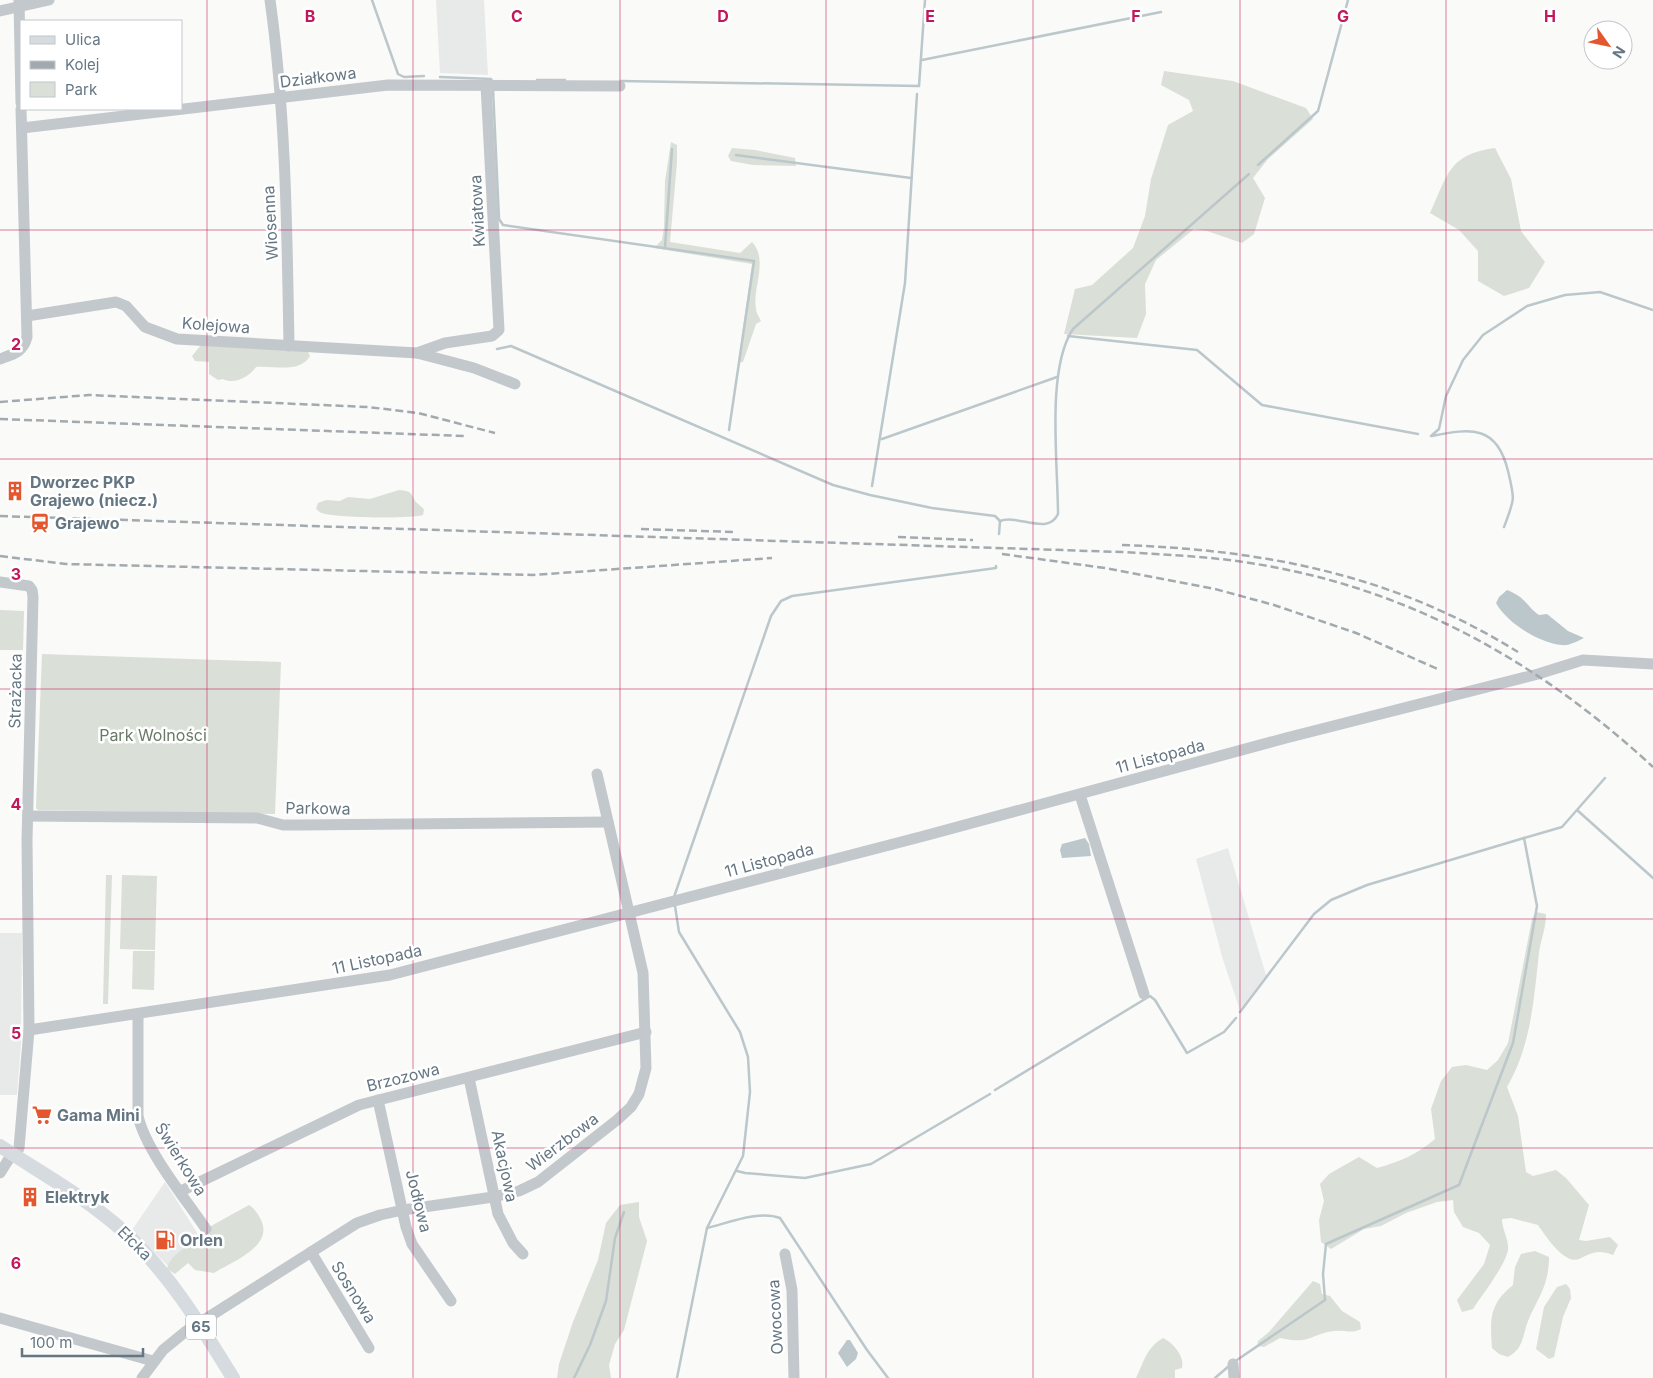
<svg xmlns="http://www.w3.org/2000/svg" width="1653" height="1378" viewBox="0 0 1653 1378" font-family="Inter,sans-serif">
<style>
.built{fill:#e8e9e9}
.green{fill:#dadfd7}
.water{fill:#bbc7cb}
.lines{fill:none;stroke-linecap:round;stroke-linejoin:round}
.stream{stroke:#bbc7cb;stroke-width:2.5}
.minor{stroke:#c3c8cc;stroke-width:11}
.major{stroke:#d6dbdf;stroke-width:14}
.rail{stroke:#a2aab0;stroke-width:2.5;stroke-dasharray:8 4;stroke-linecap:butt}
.grid{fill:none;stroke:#c2185b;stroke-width:1;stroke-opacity:0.55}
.labels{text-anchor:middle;stroke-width:5;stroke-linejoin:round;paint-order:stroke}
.shield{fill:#fff;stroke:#939fa8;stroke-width:1}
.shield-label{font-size:15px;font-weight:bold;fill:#657683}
.street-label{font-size:16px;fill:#657683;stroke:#fff}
.poi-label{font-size:16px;font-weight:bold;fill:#657683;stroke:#fff;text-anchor:start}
.park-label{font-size:16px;fill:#687a64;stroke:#fff}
.grid-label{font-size:16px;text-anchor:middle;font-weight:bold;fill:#c2185b;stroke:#fff;stroke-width:5;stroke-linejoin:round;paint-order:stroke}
</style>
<rect width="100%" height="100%" fill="#fafaf8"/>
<g class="built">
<polygon points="436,0 484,0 488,75 440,73"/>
<polygon points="1228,848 1266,975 1240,1010 1223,960 1196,859"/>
<polygon points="0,933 22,933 21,1044 17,1095 0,1095"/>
<polygon points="165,1182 201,1239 170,1268 132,1230"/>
</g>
<g class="green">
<polygon points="1164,71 1233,81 1306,108 1313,119 1268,159 1253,178 1265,198 1254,234 1242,243 1207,231 1194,229 1156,260 1145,284 1146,314 1137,338 1064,334 1075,289 1092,285 1133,248 1145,216 1151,179 1168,125 1193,111 1189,100 1161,85"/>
<path d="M671,142L677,145V162L670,242L740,253L752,242C769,260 752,288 756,309C756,313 759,317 761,321L756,324L743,362L738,363L752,264L654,248L662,240L664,227L665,181Z"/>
<polygon points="732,148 755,150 795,158 796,166 753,165 731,161 728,156"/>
<path d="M1495,148L1511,179L1521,231L1545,262L1529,288L1504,296L1478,281V251L1459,230L1430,213C1448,174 1449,154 1495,148Z"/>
<path d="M201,345L307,350L310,356C300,374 273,365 256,367C249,377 234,385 223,379L218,380L209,374V362L195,361L192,356Z"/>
<path d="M399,490C410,491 411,492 415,501C417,504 422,506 424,510L423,515C412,519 334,518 322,513C320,513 318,510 316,509L318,503L326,500L340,501L348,497L370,499Z"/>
<polygon points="0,610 24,611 23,650 0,650"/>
<polygon points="42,654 281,662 275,814 38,810 36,808"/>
<polygon points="106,875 112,875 108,1004 103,1004"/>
<polygon points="122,875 157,876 155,950 120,949"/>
<path d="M1536,912L1546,914C1546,928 1541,939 1539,952C1534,999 1531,1046 1507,1087L1518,1116L1526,1172L1533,1176L1556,1170L1566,1178L1589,1205L1579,1240L1586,1241L1610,1237L1618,1245L1613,1255C1597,1249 1592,1253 1579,1259C1564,1265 1545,1235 1538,1225L1511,1218L1502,1219C1502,1230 1509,1239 1508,1250C1505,1266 1482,1295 1473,1309L1462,1312L1457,1300L1484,1264L1490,1245L1479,1233L1463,1227L1454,1212L1453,1200L1437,1202L1406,1213L1381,1226L1364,1229L1331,1249L1321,1242L1319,1220L1324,1201L1320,1184L1329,1174L1359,1157L1377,1168C1399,1162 1418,1154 1435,1139L1431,1109L1441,1081L1452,1067L1466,1065L1487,1070L1498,1060L1508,1043L1532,919Z"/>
<polygon points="133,951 155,951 154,990 132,989"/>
<polygon points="639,1202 639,1217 647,1241 624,1330 615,1344 609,1365 611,1378 557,1378 559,1364 573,1322 598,1260 606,1223 620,1205"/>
<path d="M249,1205C255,1209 258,1214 261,1220C274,1247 231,1262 214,1273L195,1270L188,1263L175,1274L167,1269C170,1253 191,1247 200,1234L208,1232L211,1226Z"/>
<path d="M1535,1251L1549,1257C1549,1286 1538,1297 1528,1321C1522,1337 1524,1348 1508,1357L1499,1354L1492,1348C1490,1320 1489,1304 1513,1285L1515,1267L1521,1254Z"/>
<path d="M1313,1281L1320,1284L1322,1294L1330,1296L1342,1311L1360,1322L1361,1329C1351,1334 1345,1330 1334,1331C1310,1334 1311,1345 1280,1338L1264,1347L1257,1346L1258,1341L1269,1332Z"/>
<polygon points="1566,1284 1570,1289 1571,1298 1563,1317 1554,1357 1549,1359 1536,1349 1544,1307 1557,1287"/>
<path d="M1163,1338C1173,1343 1185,1356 1182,1368L1175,1370V1378H1136C1144,1362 1146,1348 1163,1338Z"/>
</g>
<g class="water">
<path d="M1507,590C1527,598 1525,605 1539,615L1547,614L1568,631L1584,638C1578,641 1569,646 1562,645C1539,643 1507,623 1496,603L1499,597Z"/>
<polygon points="1085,838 1089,844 1091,856 1062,858 1060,850 1062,844"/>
<polygon points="847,1340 850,1340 858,1353 856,1359 847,1367 838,1353"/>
</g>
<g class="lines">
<g class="stream">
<polyline points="372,0 398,74 404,77 424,76"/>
<polyline points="922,60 1161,12"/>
<polyline points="440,77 491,79 492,81"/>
<polyline points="537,80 565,80"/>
<polyline points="621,81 919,86"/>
<polyline points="919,86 925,0"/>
<polyline points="493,89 499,219 503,225 754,261 729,430"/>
<polyline points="736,155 911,178"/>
<polyline points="1258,165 1318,111 1348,0"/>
<polyline points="665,247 672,149"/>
<polyline points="1068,336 1197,350 1262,405 1418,434"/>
<path d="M497,349L511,346L833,485L870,495L932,508L995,516L1000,521C1018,514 1048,536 1058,514C1058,464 1046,369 1073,329L1249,174"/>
<polyline points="1431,436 1439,429 1446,396 1463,360 1483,335 1527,306 1565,295 1600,292 1653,310"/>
<path d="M1432,436C1471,428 1497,425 1508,471C1515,500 1515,498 1504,527"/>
<polyline points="882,439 1057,377"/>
<polyline points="872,486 905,283 917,94"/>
<polyline points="999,534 1000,521"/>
<polyline points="1577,810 1653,878"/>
<polyline points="1524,838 1562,827 1605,778"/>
<polyline points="674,897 771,616 781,601 792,596 996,568 996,566"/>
<polyline points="675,906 679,932 740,1032 748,1057 750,1092 743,1156 707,1228 677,1378"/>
<polyline points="995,1090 1150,996 1155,1000 1187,1053 1224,1032 1236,1018"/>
<polyline points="737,1171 745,1173 805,1178 871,1164 990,1094"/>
<path d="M707,1228C728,1223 759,1210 780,1218L867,1350L888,1378"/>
<polyline points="1237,1360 1325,1300 1323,1274 1326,1244 1459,1185 1513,1043 1537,906 1524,838 1367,885 1331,900 1314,914 1240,1012"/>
<polyline points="574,1378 590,1345 606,1301 615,1238 624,1212"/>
<polyline points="1215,1378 1229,1366"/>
</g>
<g class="minor">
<polyline points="19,0 21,103"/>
<path d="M270,0C286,114 287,231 289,346"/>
<polyline points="0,11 49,0"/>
<polyline points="22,128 388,85 620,86"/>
<polyline points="27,316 116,302 126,306 145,327 177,339 417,353 474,368 515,384"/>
<polyline points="417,353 445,343 492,336 499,330 486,85"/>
<path d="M0,359C14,354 23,352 27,337L21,109"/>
<polyline points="0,582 29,586 32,590 33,597 27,840 29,1030 19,1148 15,1156"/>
<polyline points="1080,795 1144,994"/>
<polyline points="28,816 257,818 283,825 301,825 608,822"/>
<path d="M138,1014V1116C146,1151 185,1198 206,1229"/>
<polyline points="29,1030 390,975 924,836 1286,738 1538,674 1583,660 1653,664"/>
<polyline points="469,1078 498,1214 513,1243 523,1254"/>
<polyline points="378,1100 406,1227 412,1244 451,1301"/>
<polyline points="0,1173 12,1154"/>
<polyline points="181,1191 359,1105 646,1032"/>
<polyline points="311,1252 369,1348"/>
<polyline points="785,1254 792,1290 794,1378"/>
<polyline points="0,1318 153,1361"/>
<polyline points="1233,1364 1234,1378"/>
<polyline points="142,1378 163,1350 185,1332 357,1223 380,1215 403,1210 493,1197 519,1191 538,1182 617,1120 631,1107 639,1094 646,1068 643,973 597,774"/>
</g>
<path class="major" d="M0,1146C41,1173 85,1197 122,1230C168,1271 201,1326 233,1378"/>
<g class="rail">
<polyline points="0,402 89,395 368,407 418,413 495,433"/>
<polyline points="0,419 464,436"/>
<path d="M0,516L1122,552C1173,555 1223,557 1273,567C1419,594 1545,667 1653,767"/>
<polyline points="641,529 735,532"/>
<polyline points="898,537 973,540"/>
<path d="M1122,545C1266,550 1394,575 1518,652"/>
<polyline points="1002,554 1105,568 1215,589 1274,605 1356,633 1440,670"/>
<polyline points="0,556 66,564 533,575 772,558"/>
</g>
</g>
<path class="grid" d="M207,0V1378M413,0V1378M620,0V1378M826,0V1378M1033,0V1378M1240,0V1378M1446,0V1378M0,230H1653M0,459H1653M0,689H1653M0,919H1653M0,1148H1653"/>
<defs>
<symbol id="building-bare" viewBox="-9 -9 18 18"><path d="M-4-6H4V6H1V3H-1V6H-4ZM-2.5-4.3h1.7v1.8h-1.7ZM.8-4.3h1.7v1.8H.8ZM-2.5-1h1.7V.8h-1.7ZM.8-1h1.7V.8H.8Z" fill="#e4572e" stroke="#fff" stroke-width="2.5" paint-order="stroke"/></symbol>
<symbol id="station-bare" viewBox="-9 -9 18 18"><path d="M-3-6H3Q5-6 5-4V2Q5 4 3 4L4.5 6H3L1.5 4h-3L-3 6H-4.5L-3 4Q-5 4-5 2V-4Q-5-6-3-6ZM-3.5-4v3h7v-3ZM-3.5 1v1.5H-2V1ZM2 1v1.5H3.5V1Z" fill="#e4572e" stroke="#fff" stroke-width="2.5" paint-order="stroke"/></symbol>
<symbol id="supermarket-bare" viewBox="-9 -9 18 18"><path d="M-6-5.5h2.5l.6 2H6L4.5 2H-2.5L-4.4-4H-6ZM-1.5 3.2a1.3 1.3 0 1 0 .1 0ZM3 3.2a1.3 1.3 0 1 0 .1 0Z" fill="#e4572e" stroke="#fff" stroke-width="2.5" paint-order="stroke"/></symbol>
<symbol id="fuel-bare" viewBox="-9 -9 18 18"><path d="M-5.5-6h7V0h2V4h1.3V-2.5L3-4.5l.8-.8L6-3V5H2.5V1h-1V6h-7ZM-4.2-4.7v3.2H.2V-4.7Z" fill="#e4572e" stroke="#fff" stroke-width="2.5" paint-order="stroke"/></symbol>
</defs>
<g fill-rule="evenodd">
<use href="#building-bare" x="1" y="477" width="28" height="28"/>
<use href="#station-bare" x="26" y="509" width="28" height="28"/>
<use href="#supermarket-bare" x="28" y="1101" width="28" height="28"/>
<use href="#building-bare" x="16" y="1183" width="28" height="28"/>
<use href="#fuel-bare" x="151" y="1226" width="28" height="28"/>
</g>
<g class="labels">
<rect class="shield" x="186" y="1314.5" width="30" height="25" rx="4"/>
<g class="shield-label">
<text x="201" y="1332">65</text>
</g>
<g class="street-label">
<text transform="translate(318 77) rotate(-7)" y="6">Działkowa</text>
<text transform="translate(477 211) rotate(-93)" y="6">Kwiatowa</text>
<text transform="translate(270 223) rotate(-93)" y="6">Wiosenna</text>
<text transform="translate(216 325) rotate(4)" y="6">Kolejowa</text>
<text transform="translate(15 691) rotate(-89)" y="6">Strażacka</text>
<text transform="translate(1160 756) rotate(-15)" y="6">11 Listopada</text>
<text transform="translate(318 808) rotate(1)" y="6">Parkowa</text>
<text transform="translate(769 860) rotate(-15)" y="6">11 Listopada</text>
<text transform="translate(377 959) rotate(-12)" y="6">11 Listopada</text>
<text transform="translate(403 1077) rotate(-14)" y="6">Brzozowa</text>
<text transform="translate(562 1142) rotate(-37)" y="6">Wierzbowa</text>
<text transform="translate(181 1159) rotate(58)" y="6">Świerkowa</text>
<text transform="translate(505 1166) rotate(78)" y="6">Akacjowa</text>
<text transform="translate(419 1201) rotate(76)" y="6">Jodłowa</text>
<text transform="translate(135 1243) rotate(45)" y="6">Ełcka</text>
<text transform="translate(354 1292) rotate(58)" y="6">Sosnowa</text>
<text transform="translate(775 1317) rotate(-93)" y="6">Owocowa</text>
</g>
<g class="poi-label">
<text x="30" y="488">Dworzec PKP<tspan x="30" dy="18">Grajewo (niecz.)</tspan></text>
<text x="55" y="529">Grajewo</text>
<text x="57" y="1121">Gama Mini</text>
<text x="45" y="1203">Elektryk</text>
<text x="180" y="1246">Orlen</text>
</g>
<g class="park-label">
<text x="153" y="741">Park Wolności</text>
</g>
</g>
<g class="grid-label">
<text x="310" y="22">B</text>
<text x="517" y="22">C</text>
<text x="723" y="22">D</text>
<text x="930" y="22">E</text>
<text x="1136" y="22">F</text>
<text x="1343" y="22">G</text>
<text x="1550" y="22">H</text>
<text x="16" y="350">2</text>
<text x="16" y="580">3</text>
<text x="16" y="810">4</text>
<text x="16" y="1039">5</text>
<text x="16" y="1269">6</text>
</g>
<rect x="20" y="20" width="162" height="90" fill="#ffffff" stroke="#c1c8cd"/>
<rect x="30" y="36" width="25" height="8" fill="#d6dbdf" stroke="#c1c8cd"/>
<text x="65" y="45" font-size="15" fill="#657683">Ulica</text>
<rect x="30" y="61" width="25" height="8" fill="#a2aab0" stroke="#c1c8cd"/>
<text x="65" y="70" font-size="15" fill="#657683">Kolej</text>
<rect x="30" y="82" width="25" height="15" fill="#dadfd7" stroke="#c1c8cd"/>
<text x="65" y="95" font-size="15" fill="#657683">Park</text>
<g transform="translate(1608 45) rotate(123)"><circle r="24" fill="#ffffff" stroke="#c1c8cd"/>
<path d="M0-4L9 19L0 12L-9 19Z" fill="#e4572e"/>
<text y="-8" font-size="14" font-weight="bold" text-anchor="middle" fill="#657683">N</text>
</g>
<path d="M22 1348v8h121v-8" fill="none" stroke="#657683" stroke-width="2.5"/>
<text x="30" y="1348" font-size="15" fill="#657683" stroke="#ffffff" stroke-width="4" paint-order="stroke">100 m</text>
</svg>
